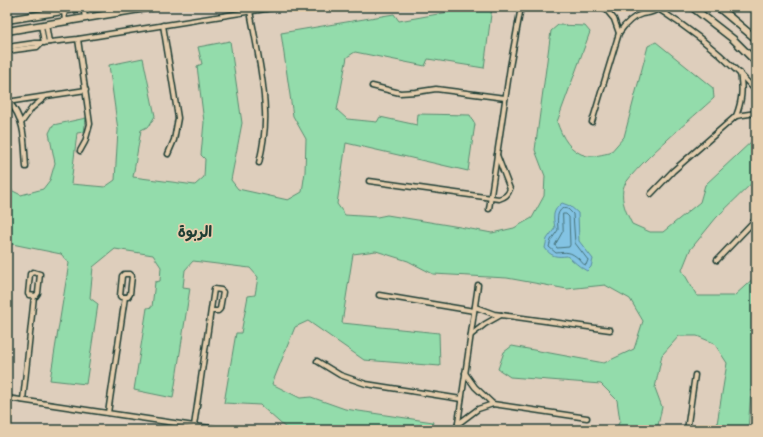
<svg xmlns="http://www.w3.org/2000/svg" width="763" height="437" viewBox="0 0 763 437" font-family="'Architects Daughter','Playpen Sans Arabic',sans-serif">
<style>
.green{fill:#93dcab;stroke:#598c70}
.water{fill:#83c3e3;stroke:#5b8d9d}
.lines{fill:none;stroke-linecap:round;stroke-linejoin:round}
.shore{stroke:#47737a;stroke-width:1}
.street-casing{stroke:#1f3d34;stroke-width:7}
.secondary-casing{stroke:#1f3d34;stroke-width:9}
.street{stroke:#e4cdad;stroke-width:4}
.secondary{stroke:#e4cdad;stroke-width:6}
.labels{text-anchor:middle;stroke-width:3.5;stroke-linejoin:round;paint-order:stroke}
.quarter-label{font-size:15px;font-weight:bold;fill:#1f3d34;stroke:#e4cdad}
</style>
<rect width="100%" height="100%" fill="#decebc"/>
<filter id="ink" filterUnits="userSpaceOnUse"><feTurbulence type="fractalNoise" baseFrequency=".025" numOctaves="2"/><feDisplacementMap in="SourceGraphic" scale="8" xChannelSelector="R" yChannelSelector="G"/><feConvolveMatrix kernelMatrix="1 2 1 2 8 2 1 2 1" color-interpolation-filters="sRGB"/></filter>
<g filter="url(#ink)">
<path class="green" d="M450,7H492L484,68L428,59L425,66L355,52L347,57L337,110L347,119L377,122L380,117L417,125L418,114L470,115L475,124L468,171L346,143L337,204L345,215L377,217L387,215L460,227L492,233L514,228L532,218L544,196L545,176L535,150L551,31L558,25L585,26L590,32L557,122C562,137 570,152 587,156C594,157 603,154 610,153L624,137L648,46L656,42L713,88L714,98C699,112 625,174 623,189C621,202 626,212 632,224L650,232H663L700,202L705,185L753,140L756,143V179L716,218L690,250L682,270L697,296H734L756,276V386L751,391L748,430H716L727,363L714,343L697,336H679L662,355L655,388L662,407L657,430H615L620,421L617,400L601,384L510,377L498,369L504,352L512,346L604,363L634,349L643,321L630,299L605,285L567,289L507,278L433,274L408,261L376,251L353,254L342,323L439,333L440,366L364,360L308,321L295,327L272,384L300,398L311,397L345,409L433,422L431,430H288L260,405L224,403L236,333H241L248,296L255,295L258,277L250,268L193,261L185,270L183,287L190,288L173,398L134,390L147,308L152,307L155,282L160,281L161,267L153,255L115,249L93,267L90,298L98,304L86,384L50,380L69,263L61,254L12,244L7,248V188L21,195L43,189L50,180L55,163L49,133L53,125L86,118L84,132L77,133L71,184L105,187L115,180L118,130L109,65L143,58L155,116L149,126L141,130L133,177L195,185L204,177L205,159L201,155L204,122L197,66L202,64L198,47L230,41L242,123L231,180L238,189L288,200L302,192L305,172L306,139L293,116L281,33L394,14L399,21L449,12Z"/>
<path class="water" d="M562,203L570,206L578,213L579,241L593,259L591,267L587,271C579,267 574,261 567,256C557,257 551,257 545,248L547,239L555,228C553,216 552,211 562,203Z"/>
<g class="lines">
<g class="shore">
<path d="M563,208L568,209L573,214L575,243L588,260L586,265C582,264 582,262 579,259C570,251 567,252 556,253L549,247L551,240L558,230C558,222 555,213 563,208Z"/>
<polygon points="563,214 566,214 569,217 570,245 569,247 557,248 555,245 563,231"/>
</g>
<defs>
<g id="street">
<polyline points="83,7 85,17"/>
<polyline points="604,7 614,19 619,33"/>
<path d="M654,7C663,11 670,17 678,22C707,42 733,65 756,91"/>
<path d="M250,11C256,44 264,78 265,111C266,129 263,146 259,163"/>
<polyline points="65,21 64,11 65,7"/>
<polyline points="46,24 49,42"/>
<polyline points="41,25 44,43"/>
<polyline points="163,25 178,118 174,140 168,154"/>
<polyline points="78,39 90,124 85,142 80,151"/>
<polyline points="7,47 35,43 41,43 78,39 278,7"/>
<polyline points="7,51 37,47 41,43"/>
<polyline points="372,86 400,93 416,92 436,89 505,98"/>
<polyline points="7,102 86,90"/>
<path d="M9,102C26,120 24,144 26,167"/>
<polyline points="736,116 756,113"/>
<polyline points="22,122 32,108 44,98"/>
<path d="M592,122L619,33C625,24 632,17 642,14C648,13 653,13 658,9"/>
<path d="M369,181L499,199C505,197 508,195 510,189L497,155"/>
<path d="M651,194L673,171L736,116C742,101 743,89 740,73"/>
<polyline points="489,209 510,67 521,7"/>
<polyline points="717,260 756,219"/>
<polygon points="33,272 40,274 38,293 36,296 29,295 28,294 30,274"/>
<polygon points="124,274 130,274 132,276 130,294 128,297 121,297 120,296 122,276"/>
<polyline points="379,295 474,311"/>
<polyline points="475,307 494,314 610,330"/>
<polyline points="471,335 485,324 501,315"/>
<polyline points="317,361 340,375 366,384 461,399"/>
<polyline points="465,373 475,387 493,404"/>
<polyline points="7,398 194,426 229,430"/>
<polyline points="23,400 34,296"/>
<polyline points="108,413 125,297"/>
<polyline points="458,424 478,409 493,404 587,418"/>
<polyline points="194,426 214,289 221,290 223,292 220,309 218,311 211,311"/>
<polyline points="457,430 478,285"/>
<polyline points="687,430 695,375"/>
</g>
<g id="secondary">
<polyline points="692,7 733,39 756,62"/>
<polyline points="718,7 756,39"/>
<polyline points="7,20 87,7"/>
<polyline points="7,31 152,7"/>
</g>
</defs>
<use href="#street" class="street-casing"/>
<use href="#secondary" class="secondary-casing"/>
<use href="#street" class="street"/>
<use href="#secondary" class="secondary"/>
</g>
</g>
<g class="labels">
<g class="quarter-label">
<text x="195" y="237">الربوة</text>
</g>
</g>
<rect width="763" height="437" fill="none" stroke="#e4cdad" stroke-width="24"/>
<rect x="12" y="12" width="739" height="413" fill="none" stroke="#1f3d34" stroke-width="1.5" filter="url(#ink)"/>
</svg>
